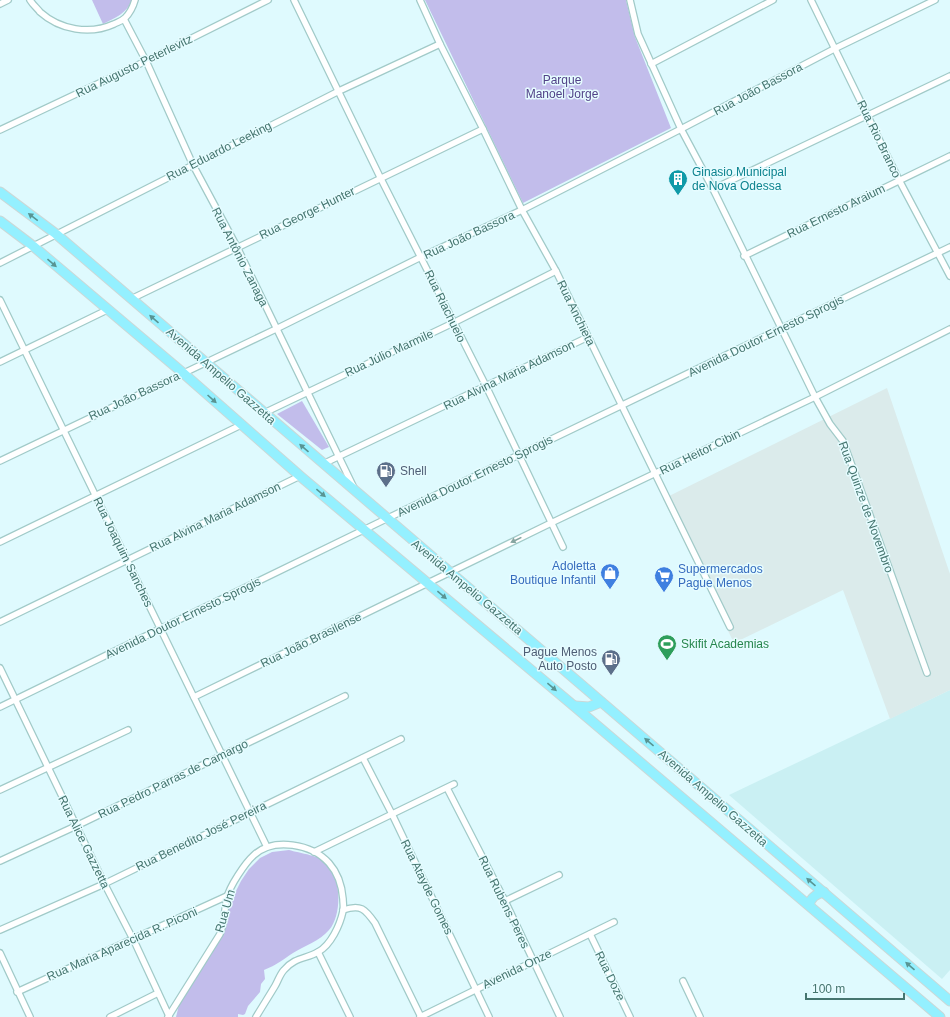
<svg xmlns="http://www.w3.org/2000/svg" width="950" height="1017" viewBox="0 0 950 1017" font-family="Helvetica,sans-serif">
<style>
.residential{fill:#caf0f3}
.industrial{fill:#dbebeb}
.green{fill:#c2bdeb}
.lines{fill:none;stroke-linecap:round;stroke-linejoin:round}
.minor-casing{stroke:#a1cac8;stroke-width:8}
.primary-casing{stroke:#cbd8d7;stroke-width:11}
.minor{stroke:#fff;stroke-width:5.5}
.primary{stroke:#94f0ff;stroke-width:9}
.oneway{fill:#599493}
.oneway2{fill:#86a5a1}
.labels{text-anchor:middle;stroke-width:3;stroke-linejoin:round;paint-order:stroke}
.street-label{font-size:12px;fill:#45756f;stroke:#e6fcff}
.park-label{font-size:12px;fill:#514288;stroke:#e6fcff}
.culture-label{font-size:12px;fill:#0d838f;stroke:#e6fcff;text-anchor:start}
.service-label{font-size:12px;fill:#4e5e75;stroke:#e6fcff;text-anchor:start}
.shop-label{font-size:12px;fill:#366cbe;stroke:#e6fcff;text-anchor:end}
.leisure-label{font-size:12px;fill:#27864d;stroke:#e6fcff;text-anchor:start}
</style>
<rect width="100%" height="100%" fill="#dffafe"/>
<polygon class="residential" points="950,690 950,970 942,979 729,795"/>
<polygon class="industrial" points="887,388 950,574 950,690 890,719 843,590 734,643 663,499"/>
<g class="green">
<path d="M92,0H132C127,13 115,18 103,24Z"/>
<polygon points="425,0 626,0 635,37 671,128 523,203"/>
<polygon points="302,401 329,447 322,450 277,414"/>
<path d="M289,850C299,853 322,856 329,864C341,880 342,915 329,930C320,941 304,946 293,953C282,960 277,965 264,970L265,979L261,984L260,992L248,1006L245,1014L243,1015L238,1014V1017H176L183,989L192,979L214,949L220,937L228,907L241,881L249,869L260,858L272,852Z"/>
</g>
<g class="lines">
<defs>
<g id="minor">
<path d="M30,0C33,5 37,8 40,12C60,30 90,35 114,24C118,22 122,21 125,18C130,13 133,7 135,0"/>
<polyline points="294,0 380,177 486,386 563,547"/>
<polyline points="420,0 440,44 483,129 522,210 556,271 730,627"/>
<polyline points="630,0 638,34 681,129 713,189 815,397 830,424 843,441 927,673"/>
<polyline points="811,0 899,180 950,276"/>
<polyline points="0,4 8,0"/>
<polyline points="124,19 146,61 193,165 237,247 354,488"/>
<polyline points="651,64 773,0"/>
<polyline points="0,130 146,61 268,0"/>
<polyline points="713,189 950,76"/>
<polyline points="744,256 950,156"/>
<polyline points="0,263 339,91 440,44"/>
<polyline points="131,299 483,129"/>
<polyline points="0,300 267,847"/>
<polyline points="0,362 107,310"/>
<polyline points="264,413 453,323 556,271"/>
<polyline points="0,461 276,329 421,257 522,210 681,129 834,49 935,0"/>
<polyline points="323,464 588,337"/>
<polyline points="0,542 241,425"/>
<polyline points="0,622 300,476"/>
<polyline points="0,668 103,881 136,945 169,1016"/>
<polyline points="194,697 551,523 815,397 950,329"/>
<polyline points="0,707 386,519 950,247"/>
<polyline points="363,758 392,814 489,1017"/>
<polyline points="447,788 505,901 560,1017"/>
<polyline points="0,790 128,730"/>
<polyline points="314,852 454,784"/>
<polyline points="0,861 76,826 345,696"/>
<polyline points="505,901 559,875"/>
<path d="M343,910C361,904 365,909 375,923L421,1017"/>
<polyline points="0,930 104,884 401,739"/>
<polyline points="590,934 630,1017"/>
<polyline points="318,952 350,1017"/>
<polyline points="0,953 30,1017"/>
<polyline points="683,981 700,1017"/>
<polyline points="17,992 227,896"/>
<polyline points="110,1017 158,993"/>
<path d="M168,1017L220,934C225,922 224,910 227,898C229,887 245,863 254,855C274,837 312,844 329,863C337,872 342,886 343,899C343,903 344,907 343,911C340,925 331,945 318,952C306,959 295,957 284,970C280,974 278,981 275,986C269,996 262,1007 256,1017"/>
<polyline points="420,1017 614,922"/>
</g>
<g id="primary">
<path d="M0,192L56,234C353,490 652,745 950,1001"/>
<polyline points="0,221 33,246 183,373 300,476 574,706 940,1017"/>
<polyline points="575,706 589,707 601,702"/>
<path d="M809,905C811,897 816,894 824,892"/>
</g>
</defs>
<use href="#minor" class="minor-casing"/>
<use href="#primary" class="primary-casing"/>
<use href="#minor" class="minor"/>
<use href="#primary" class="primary"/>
</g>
<defs><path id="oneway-solid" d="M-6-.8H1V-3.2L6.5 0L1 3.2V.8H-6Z"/></defs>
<g class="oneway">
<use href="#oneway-solid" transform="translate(33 217) rotate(-143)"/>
<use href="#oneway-solid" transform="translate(52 263) rotate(41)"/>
<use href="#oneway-solid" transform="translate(154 319) rotate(-139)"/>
<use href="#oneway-solid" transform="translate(212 399) rotate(42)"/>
<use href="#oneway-solid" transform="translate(304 448) rotate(-139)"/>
<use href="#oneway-solid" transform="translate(321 493) rotate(40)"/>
<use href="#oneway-solid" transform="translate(442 595) rotate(40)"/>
<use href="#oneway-solid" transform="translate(552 687) rotate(40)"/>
<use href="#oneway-solid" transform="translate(649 742) rotate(-140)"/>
<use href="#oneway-solid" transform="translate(811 882) rotate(-139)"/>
<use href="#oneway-solid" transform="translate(910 966) rotate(-139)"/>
</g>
<use class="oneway2" href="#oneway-solid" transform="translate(516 540) rotate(154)"/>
<defs>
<symbol id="building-pin" viewBox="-11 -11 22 30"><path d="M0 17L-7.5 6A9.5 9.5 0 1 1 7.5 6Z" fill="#0f9aa8" stroke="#e6fcff"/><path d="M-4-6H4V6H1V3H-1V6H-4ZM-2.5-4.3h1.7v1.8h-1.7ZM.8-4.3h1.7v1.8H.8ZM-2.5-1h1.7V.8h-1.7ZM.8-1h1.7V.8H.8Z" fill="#fff"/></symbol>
<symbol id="fuel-pin" viewBox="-11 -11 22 30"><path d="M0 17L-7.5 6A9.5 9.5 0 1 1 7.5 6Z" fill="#5c6f8a" stroke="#e6fcff"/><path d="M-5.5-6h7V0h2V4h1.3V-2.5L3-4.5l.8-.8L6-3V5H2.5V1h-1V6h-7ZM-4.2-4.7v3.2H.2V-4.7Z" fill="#fff"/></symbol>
<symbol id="shop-pin" viewBox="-11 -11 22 30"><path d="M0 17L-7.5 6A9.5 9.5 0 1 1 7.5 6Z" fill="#3f7fe0" stroke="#e6fcff"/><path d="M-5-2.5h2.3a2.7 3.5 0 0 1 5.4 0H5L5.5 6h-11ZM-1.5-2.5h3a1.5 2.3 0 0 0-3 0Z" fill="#fff"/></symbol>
<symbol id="supermarket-pin" viewBox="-11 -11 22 30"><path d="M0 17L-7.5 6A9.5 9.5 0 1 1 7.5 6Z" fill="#3f7fe0" stroke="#e6fcff"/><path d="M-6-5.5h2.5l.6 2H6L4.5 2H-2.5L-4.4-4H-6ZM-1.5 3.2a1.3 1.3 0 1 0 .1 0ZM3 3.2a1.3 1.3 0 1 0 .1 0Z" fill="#fff"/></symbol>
<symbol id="stadium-pin" viewBox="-11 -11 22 30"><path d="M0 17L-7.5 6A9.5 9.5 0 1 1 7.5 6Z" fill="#2e9e5b" stroke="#e6fcff"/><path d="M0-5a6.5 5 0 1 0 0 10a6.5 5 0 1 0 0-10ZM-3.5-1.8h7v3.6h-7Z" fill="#fff"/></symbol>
</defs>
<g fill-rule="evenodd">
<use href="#building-pin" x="667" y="168" width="22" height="30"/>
<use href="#fuel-pin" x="375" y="460" width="22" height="30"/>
<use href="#shop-pin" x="599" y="562" width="22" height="30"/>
<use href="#supermarket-pin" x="653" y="565" width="22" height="30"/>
<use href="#stadium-pin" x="656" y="633" width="22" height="30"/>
<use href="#fuel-pin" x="600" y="648" width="22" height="30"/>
</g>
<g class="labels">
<g class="street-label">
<text transform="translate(134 66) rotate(-26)" y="4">Rua Augusto Peterlevitz</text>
<text transform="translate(758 89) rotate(-28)" y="4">Rua João Bassora</text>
<text transform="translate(879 139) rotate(64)" y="4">Rua Rio Branco</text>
<text transform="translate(219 151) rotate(-27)" y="4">Rua Eduardo Leeking</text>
<text transform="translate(836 211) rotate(-26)" y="4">Rua Ernesto Araium</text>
<text transform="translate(307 213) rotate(-26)" y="4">Rua George Hunter</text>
<text transform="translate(469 235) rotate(-25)" y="4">Rua João Bassora</text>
<text transform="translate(240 257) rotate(63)" y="4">Rua Antônio Zanaga</text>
<text transform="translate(445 306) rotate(64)" y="4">Rua Riachuelo</text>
<text transform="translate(576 313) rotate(64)" y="4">Rua Anchieta</text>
<text transform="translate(766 336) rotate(-26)" y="4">Avenida Doutor Ernesto Sprogis</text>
<text transform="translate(389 353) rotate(-25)" y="4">Rua Júlio Marmile</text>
<text transform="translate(509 375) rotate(-26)" y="4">Rua Alvina Maria Adamson</text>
<text transform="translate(221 376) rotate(41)" y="4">Avenida Ampelio Gazzetta</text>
<text transform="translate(134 396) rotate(-25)" y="4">Rua João Bassora</text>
<text transform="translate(700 452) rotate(-26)" y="4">Rua Heitor Cibin</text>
<text transform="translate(475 476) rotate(-26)" y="4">Avenida Doutor Ernesto Sprogis</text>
<text transform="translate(866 507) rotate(70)" y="4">Rua Quinze de Novembro</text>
<text transform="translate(215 517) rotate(-26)" y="4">Rua Alvina Maria Adamson</text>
<text transform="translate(123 552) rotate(64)" y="4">Rua Joaquim Sanches</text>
<text transform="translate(467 587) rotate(40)" y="4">Avenida Ampelio Gazzetta</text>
<text transform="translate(183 618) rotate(-26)" y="4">Avenida Doutor Ernesto Sprogis</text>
<text transform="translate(311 640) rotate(-26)" y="4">Rua João Brasilense</text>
<text transform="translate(173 779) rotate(-26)" y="4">Rua Pedro Parras de Camargo</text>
<text transform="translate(713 798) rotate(41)" y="4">Avenida Ampelio Gazzetta</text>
<text transform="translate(201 836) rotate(-26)" y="4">Rua Benedito José Pereira</text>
<text transform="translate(84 842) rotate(64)" y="4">Rua Alice Gazzetta</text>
<text transform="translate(427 887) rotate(64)" y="4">Rua Atayde Gomes</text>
<text transform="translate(504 902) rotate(64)" y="4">Rua Rubens Peres</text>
<text transform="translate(225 911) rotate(-74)" y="4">Rua Um</text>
<text transform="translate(122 944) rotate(-24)" y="4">Rua Maria Aparecida R. Piconi</text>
<text transform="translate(517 969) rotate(-26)" y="4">Avenida Onze</text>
<text transform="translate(610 976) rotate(64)" y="4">Rua Doze</text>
</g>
<g class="park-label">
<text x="562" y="84">Parque<tspan x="562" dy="14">Manoel Jorge</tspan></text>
</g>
<g class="culture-label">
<text x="692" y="176">Ginasio Municipal<tspan x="692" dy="14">de Nova Odessa</tspan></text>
</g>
<g class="service-label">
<text x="400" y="475">Shell</text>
<text x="597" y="656" text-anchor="end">Pague Menos<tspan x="597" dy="14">Auto Posto</tspan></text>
</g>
<g class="shop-label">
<text x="596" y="570">Adoletta<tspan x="596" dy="14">Boutique Infantil</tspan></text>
<text x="678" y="573" text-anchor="start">Supermercados<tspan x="678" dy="14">Pague Menos</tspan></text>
</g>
<g class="leisure-label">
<text x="681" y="648">Skifit Academias</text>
</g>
</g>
<path d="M806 993v6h98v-6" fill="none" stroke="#45756f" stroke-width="2"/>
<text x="812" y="993" font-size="12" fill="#45756f" stroke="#e6fcff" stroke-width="3" paint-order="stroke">100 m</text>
</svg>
